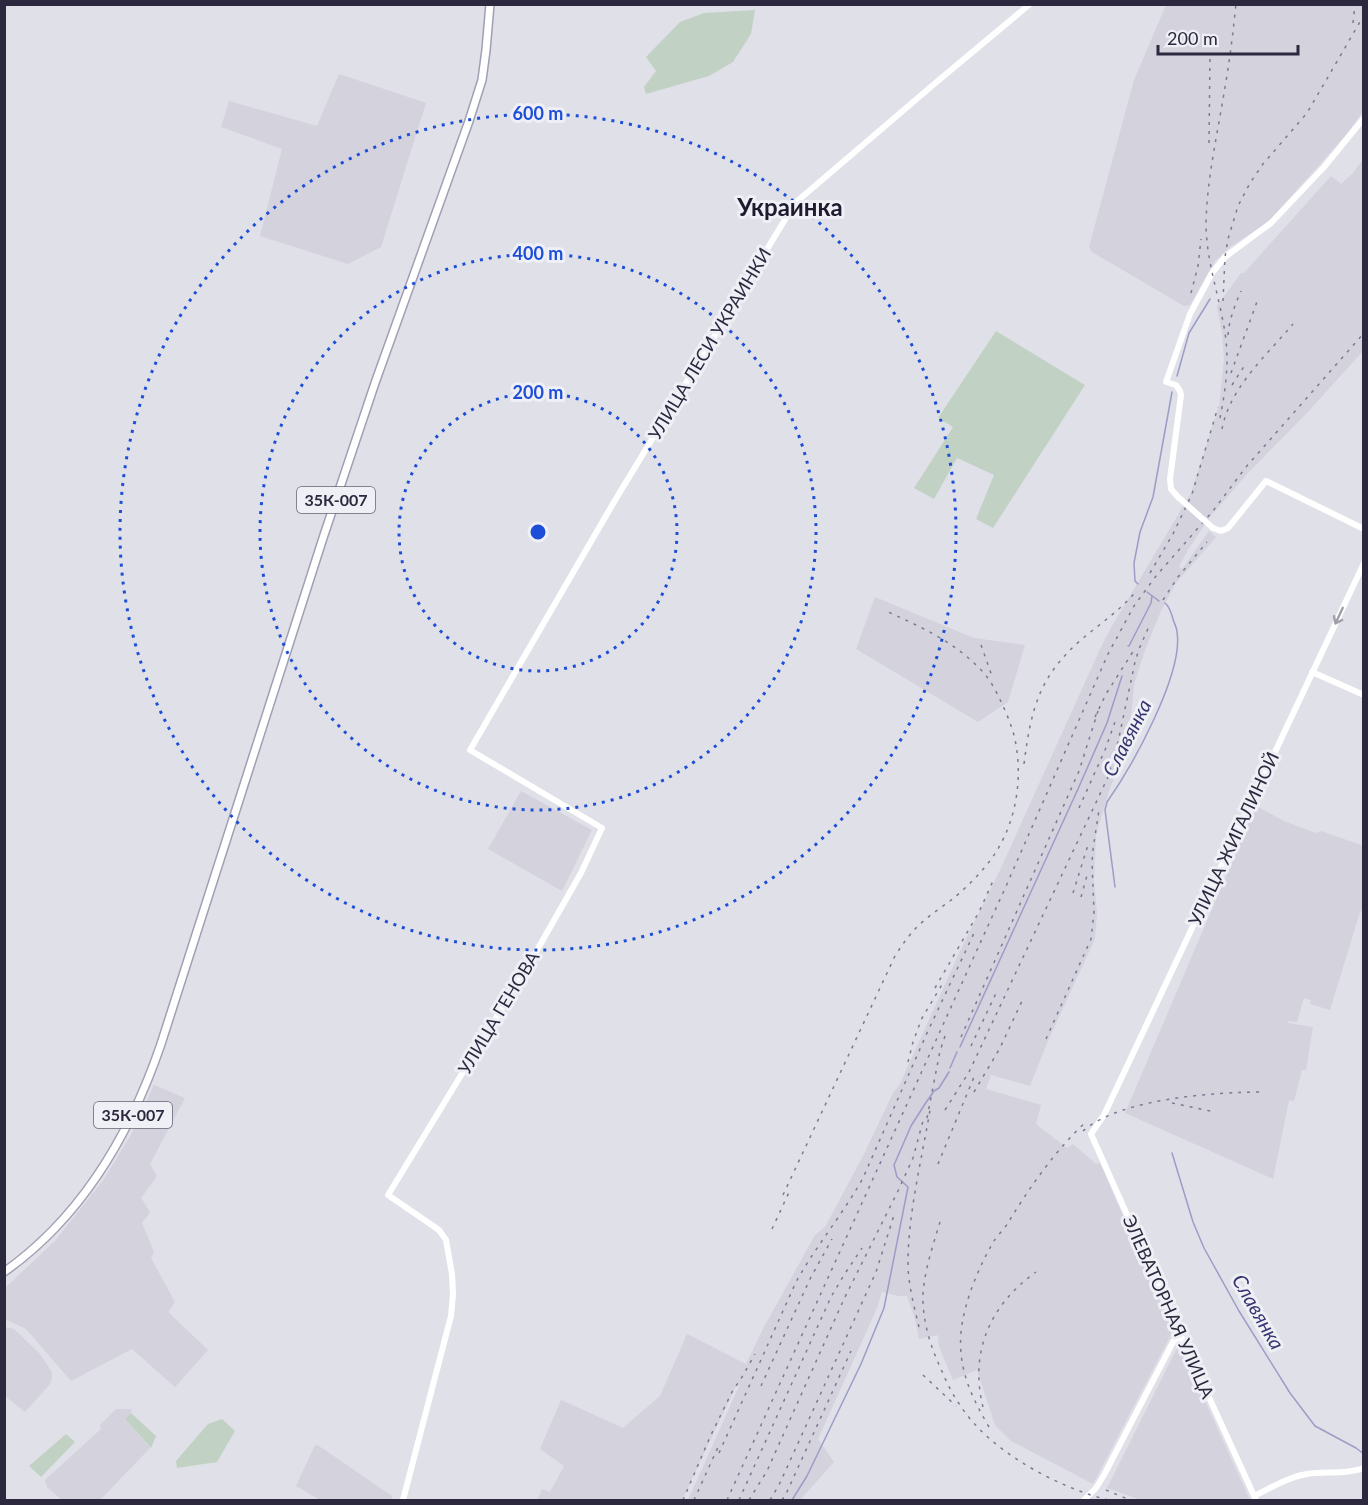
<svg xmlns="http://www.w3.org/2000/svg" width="1368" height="1505" viewBox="0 0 1368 1505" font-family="Lato,sans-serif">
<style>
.built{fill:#d3d2dd}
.green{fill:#c1d2c5}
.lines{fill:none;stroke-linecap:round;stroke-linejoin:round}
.stream{stroke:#9c9cc7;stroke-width:1.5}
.primary-casing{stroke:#a19fb3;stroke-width:10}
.secondary{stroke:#fff;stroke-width:6}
.primary{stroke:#fff;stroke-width:7}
.rail{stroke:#7c7a91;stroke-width:1.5;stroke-dasharray:3 6;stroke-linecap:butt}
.secondary-bridge{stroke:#fff;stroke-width:6}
.oneway{stroke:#a09fa9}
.ring{fill:none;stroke:#1d4ed8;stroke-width:3;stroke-dasharray:3 6}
.labels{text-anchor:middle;stroke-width:6;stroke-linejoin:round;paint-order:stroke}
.shield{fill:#efeff6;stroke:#666476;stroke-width:1.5}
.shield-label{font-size:16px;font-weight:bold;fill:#2c293f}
.street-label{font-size:18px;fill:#2c293f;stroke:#efeff6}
.water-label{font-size:20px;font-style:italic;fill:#373570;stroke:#efeff6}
.district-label{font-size:24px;font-weight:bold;fill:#1e1b2f;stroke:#efeff6}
.centre{fill:#1d4ed8;stroke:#efeff6;stroke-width:3}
.ring-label{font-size:18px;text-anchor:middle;font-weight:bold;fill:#1d4ed8;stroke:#efeff6;stroke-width:6;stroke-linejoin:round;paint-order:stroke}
</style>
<rect width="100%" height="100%" fill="#e0e0e8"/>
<g class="built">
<polygon points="1166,5 1363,5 1363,111 1346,135 1268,222 1230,247 1215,261 1190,305 1184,306 1092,252 1089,247 1134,80"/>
<polygon points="339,74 426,103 381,247 348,264 260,236 282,149 221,127 229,101 317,126"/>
<polygon points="1363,159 1363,351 1307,413 1247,474 1210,517 1188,550 1179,567 1182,569 1209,531 1216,537 1176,583 1161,611 1145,650 1134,685 1130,727 1133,728 1126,750 1110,788 1096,835 1094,881 1097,913 1095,939 1047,1043 1030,1086 991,1075 986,1089 1041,1105 1036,1124 1067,1148 1073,1144 1096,1164 1100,1163 1173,1331 1093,1484 1011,1441 995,1425 977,1370 953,1380 939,1347 938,1335 919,1339 915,1319 907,1296 899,1296 882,1292 877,1308 818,1439 834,1462 800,1500 688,1500 739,1386 737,1384 682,1500 537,1500 542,1489 550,1492 564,1466 540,1449 561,1400 623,1428 660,1396 687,1334 746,1364 764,1327 815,1235 825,1227 863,1156 894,1091 899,1086 960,951 1001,868 1101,647 1112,626 1191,493 1219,406 1224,359 1222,334 1217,306 1241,273 1244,273 1331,176 1341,184 1353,173"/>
<polygon points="875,597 974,638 1025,645 1008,702 978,722 856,649"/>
<polygon points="521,791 592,830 562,891 488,849"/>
<polygon points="1256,806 1284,821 1315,833 1321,831 1364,846 1363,909 1360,912 1330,1010 1310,1004 1311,1000 1304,998 1297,1022 1288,1021 1288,1023 1313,1027 1306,1070 1302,1070 1294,1101 1289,1100 1273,1179 1125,1113"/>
<polygon points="154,1085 185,1098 150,1164 157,1176 141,1198 150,1212 142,1223 154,1252 151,1258 175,1302 168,1312 208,1350 175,1387 132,1349 71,1381 26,1329 5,1319 5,1288 55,1241 104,1179 132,1133"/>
<polygon points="4,1327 14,1329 40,1354 52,1372 52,1379 50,1384 25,1412 5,1396"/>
<polygon points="1179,1344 1250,1500 1141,1500 1107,1488"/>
<polygon points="116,1409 132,1409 131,1413 125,1419 150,1448 100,1500 62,1500 47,1487 45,1480 101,1429 100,1425"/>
<polygon points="315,1445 319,1446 392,1496 392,1500 320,1500 296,1486"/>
</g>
<g class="green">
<polygon points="755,10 751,34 733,62 709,76 646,94 644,87 656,71 646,57 680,22 704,13"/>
<polygon points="996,331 1085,385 993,528 976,519 994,475 957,458 934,499 914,488 953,427 938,418"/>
<polygon points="131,1413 156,1436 151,1448 125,1419"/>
<polygon points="222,1419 235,1431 217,1462 177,1468 176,1461 208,1424"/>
<polygon points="66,1434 75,1442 41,1477 29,1466"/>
</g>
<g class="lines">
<g class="stream">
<polyline points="1177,376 1189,333 1210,299"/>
<polyline points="1138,584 1135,581 1134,563 1140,532 1153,497 1172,392"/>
<polyline points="1147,592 1159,601"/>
<polyline points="1128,646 1129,646 1151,603 1152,596"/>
<path d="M1115,887L1105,810L1107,802C1131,768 1184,674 1177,632C1177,628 1174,623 1173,619C1171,613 1170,607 1165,603"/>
<polyline points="960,1047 1078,789 1107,723 1122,676"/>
<polyline points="950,1068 957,1052"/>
<polyline points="1172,1153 1193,1222 1204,1248 1239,1311 1290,1393 1315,1426 1356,1448 1364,1454"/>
<polyline points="792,1500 807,1476 861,1364 884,1308 908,1187 897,1177 894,1165 911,1126 925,1104 934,1091 939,1088 949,1072"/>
</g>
<defs>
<path id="primary" d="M4,1272C82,1217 131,1132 161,1044L323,538L375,383L469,121L482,80L486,50L490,4"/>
</defs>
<use href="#primary" class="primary-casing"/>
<g class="secondary">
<polyline points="1178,497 1171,489 1170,479 1181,395 1180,391 1176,385 1166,382 1190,314 1212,273 1225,257 1271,223 1324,167 1364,118"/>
<polyline points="1213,528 1221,531 1228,528 1266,481 1364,529"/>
<polyline points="1312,672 1364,695"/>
<path d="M1254,1496C1271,1488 1288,1477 1307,1474C1326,1471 1345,1475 1364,1468"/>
<polyline points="403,1500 451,1316 453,1294 452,1274 446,1240 439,1230 388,1195 532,959 581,873 602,828 470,750 614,502 795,203 933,85 1030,4"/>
<polyline points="1084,1500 1096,1488 1104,1475 1173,1342 1181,1336"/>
<polyline points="1256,1500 1181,1336 1091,1134 1104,1115 1364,563"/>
</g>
<use href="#primary" class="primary"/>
<g class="rail">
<polyline points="1353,23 1355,4"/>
<polyline points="1209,143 1210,56"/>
<polyline points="1191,293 1198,266 1201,239"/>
<polyline points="1223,301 1225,257 1228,239 1238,206 1250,183 1263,164 1307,113 1364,15"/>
<path d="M1228,335C1229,320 1235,305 1241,291"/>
<polyline points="1231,373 1258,299"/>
<polyline points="1232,385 1245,365"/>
<path d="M1220,418C1226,388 1230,358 1224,327C1218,292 1206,259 1206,223C1207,177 1218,132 1225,87C1230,59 1233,32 1236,4"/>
<path d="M1222,429C1230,387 1267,355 1293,324"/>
<polyline points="1150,573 1173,534 1192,494 1218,407"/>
<polyline points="1163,600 1178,577 1207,542"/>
<polyline points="981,645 993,679"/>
<polyline points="1095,717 1106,694 1134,650"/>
<path d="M1024,764C1031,709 1039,676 1082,639C1101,623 1122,609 1137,590"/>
<polyline points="1079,808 1105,750 1116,719"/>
<polyline points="1073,893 1088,845"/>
<polyline points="1081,897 1088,872"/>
<polyline points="935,988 979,912 993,881"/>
<polyline points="961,1037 1079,771 1098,711"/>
<polyline points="1046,1039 1091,939 1094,912 1092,862 1093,849 1099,810"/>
<polyline points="971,1046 998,989"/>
<polyline points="908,1062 913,1042 922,1018 943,983"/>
<polyline points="974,1092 1000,1048 1022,1001"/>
<polyline points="1172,1103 1215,1112"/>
<polyline points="945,1110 969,1072 1108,777 1118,742 1135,662 1139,649 1150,624"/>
<polyline points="927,1118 940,1051 945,1036"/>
<path d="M1083,1131C1121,1098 1215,1092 1265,1092"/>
<polyline points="938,1164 974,1077"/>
<path d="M783,1195L895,956C902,945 909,935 917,927C927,917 939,909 950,901C964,890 978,876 989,862C1014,830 1023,785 1016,745C1014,732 1009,719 1003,706C997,693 990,678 979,668C953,641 919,626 886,611"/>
<path d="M940,1222C933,1245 925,1269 923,1293C922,1319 930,1346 941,1369C946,1381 952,1394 960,1405C989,1451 1057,1487 1108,1500"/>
<polyline points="772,1229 791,1188"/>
<path d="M919,1327C914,1306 908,1284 908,1263C908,1214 922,1158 930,1110"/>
<polyline points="923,1375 956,1406"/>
<polyline points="761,1386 810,1279 832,1239"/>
<path d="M983,1407C969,1351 991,1304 1036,1272"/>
<path d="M989,1427C971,1396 958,1369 961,1332C964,1302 979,1266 994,1241C998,1235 1004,1229 1008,1223C1029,1188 1057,1148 1087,1121"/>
<path d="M719,1453L796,1282C816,1246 843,1214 863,1178L927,1033L975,931"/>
<polyline points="1106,1490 1130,1500"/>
<polyline points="683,1500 710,1437 732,1392 742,1377 755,1354"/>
<polyline points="694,1500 719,1445"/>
<polyline points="727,1500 1007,884 1108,654 1134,606 1156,576 1213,511 1246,467 1364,333"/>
<polyline points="739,1500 831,1297 844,1275 862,1248"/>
<polyline points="749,1500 767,1471 844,1299 898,1191 913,1158 923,1121"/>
<polyline points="770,1500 779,1485 876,1272 895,1212"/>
<polyline points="782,1500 786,1494 851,1351"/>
</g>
<polyline class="secondary-bridge" points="1178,497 1213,528"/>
</g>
<defs><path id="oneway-shaft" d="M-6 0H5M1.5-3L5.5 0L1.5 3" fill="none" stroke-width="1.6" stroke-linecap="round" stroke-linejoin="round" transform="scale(1.5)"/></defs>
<use class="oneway" href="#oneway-shaft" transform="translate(1339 616) rotate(115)"/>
<g class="ring">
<circle cx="538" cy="532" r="139"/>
<circle cx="538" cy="532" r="278"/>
<circle cx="538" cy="532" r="418"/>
</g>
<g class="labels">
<g class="shield">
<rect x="297" y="487" width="78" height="26" rx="4.5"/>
<rect x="94" y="1102" width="78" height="26" rx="4.5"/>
</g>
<g class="shield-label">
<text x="336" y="506">35К-007</text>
<text x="133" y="1121">35К-007</text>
</g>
<g class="street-label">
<text transform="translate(710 344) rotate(-59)" y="6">УЛИЦА ЛЕСИ УКРАИНКИ</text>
<text transform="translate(1234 839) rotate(-65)" y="6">УЛИЦА ЖИГАЛИНОЙ</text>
<text transform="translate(499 1013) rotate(-59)" y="6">УЛИЦА ГЕНОВА</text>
<text transform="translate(1168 1307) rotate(66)" y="6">ЭЛЕВАТОРНАЯ УЛИЦА</text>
</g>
<g class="water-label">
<text transform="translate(1127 738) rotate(-63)" y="7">Славянка</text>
<text transform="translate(1258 1312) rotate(60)" y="7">Славянка</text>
</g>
<g class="district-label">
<text x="790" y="216">Украинка</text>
</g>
</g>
<circle cx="538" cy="532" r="9" class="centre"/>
<g class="ring-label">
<text x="538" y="120">600 m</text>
<text x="538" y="260">400 m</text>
<text x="538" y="399">200 m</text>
</g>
<rect width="1368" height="1505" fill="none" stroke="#2c293f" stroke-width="12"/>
<path d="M1158 45v9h140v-9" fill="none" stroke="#2c293f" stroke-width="3"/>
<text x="1167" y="45" font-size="18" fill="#2c293f" stroke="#efeff6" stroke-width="4.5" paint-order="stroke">200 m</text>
</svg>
